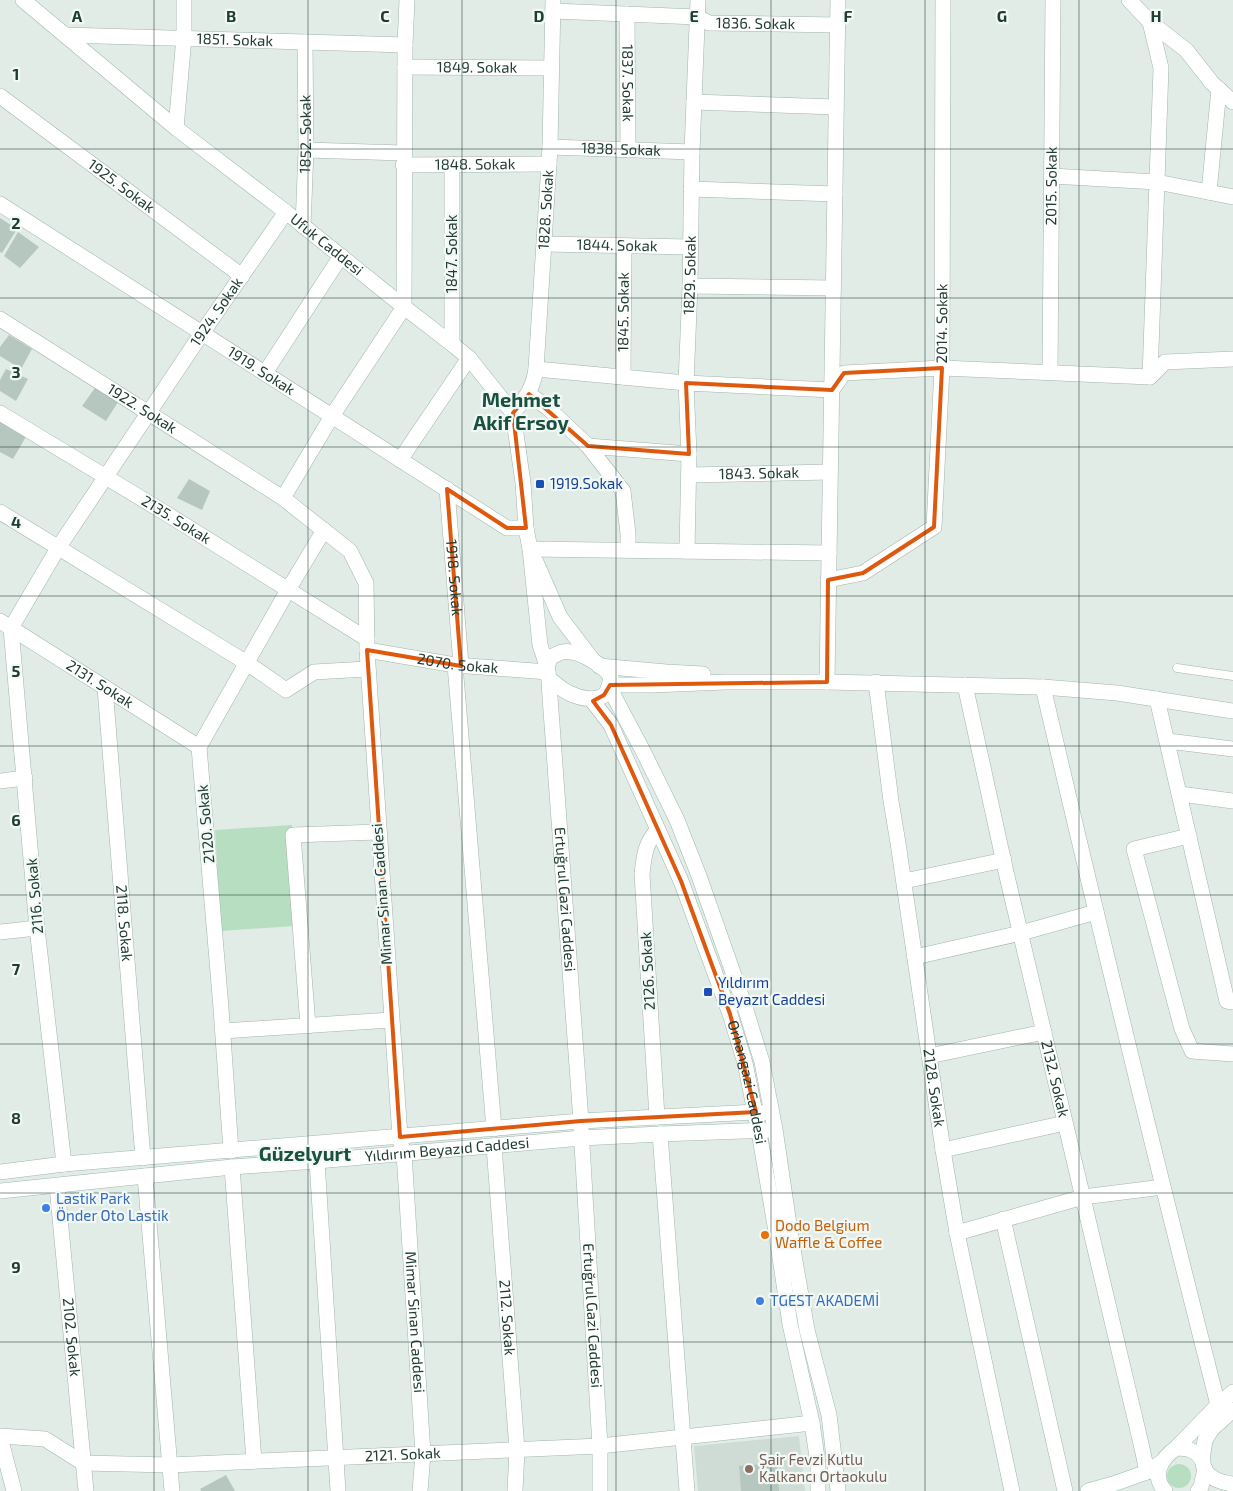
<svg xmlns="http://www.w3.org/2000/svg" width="1233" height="1491" viewBox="0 0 1233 1491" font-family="'Exo 2',sans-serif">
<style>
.built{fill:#cfdcd5}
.green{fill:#b8dec1}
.building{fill:#b6c7bf}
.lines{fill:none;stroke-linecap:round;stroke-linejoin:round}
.service-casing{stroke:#a3b4ad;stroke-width:9}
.minor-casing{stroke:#a3b4ad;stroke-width:16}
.tertiary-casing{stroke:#a3b4ad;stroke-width:16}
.secondary-casing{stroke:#9eb8ae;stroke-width:16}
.service{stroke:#fff;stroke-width:8}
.minor{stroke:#fff;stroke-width:15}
.tertiary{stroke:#fff;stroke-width:15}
.secondary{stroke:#fff;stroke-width:15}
.marked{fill:none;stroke:#de580e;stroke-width:4;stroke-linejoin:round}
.grid{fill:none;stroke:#203d34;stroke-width:1;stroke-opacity:0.55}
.transit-dot{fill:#1a4fb4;stroke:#f1f8f5;stroke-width:2}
.shop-dot{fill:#3f7fe0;stroke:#f1f8f5;stroke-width:2}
.food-dot{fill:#e8710a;stroke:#f1f8f5;stroke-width:2}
.education-dot{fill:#8d6e63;stroke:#f1f8f5;stroke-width:2}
.labels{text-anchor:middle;stroke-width:4.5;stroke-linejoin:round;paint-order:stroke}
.street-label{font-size:15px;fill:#203d34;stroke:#f1f8f5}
.transit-label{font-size:15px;fill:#164399;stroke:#f1f8f5;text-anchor:start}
.shop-label{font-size:15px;fill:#366cbe;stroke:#f1f8f5;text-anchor:start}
.food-label{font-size:15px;fill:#c56008;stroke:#f1f8f5;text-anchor:start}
.education-label{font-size:15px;fill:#785e54;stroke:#f1f8f5;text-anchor:start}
.district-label{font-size:20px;font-weight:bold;fill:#1b5041;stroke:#f1f8f5}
.grid-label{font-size:16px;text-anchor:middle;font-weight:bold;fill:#203d34;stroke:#f1f8f5;stroke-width:4.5;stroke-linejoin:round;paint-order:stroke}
</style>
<rect width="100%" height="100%" fill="#e1ece6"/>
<polygon class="built" points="799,1436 805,1491 698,1491 694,1446"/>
<g class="green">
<polygon points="292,825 294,926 221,931 215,830"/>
<circle cx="1179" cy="1476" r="12"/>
</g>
<g class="building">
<polygon points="0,218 17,229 2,253 0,252"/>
<polygon points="18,232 39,247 20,268 4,256"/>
<polygon points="9,335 32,349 21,369 0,356 0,347"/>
<polygon points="6,369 28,379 16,401 0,391 0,380"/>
<polygon points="95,388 118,402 106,421 82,406"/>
<polygon points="0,418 27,435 13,459 0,452"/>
<polygon points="189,479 210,491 202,510 177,498"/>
<polygon points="777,1463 779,1491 741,1491 739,1466"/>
<polygon points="226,1475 235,1491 201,1491 200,1489"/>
</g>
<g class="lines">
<defs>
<polyline id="service" points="1177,668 1233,676"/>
<g id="minor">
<polyline points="1129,0 1150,22"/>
<path id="s1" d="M553,11L697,17L709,23L838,25"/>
<path id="s2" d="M627,14L628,150"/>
<path id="s3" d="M65,35L405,45"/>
<path id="s4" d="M405,67L551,68"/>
<path id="s5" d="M0,96L242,276"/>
<polyline points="694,102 836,107"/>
<polyline points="176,128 184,37 184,0"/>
<path id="s6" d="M550,147L692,152"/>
<polyline points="306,150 403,153"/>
<polyline points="452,164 452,344"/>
<path id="s7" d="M403,165L549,164"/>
<polyline points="1052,176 1157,182 1233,197"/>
<polyline points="691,189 835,194"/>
<polyline points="1209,192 1219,89"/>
<path id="s8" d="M0,204L507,528H526"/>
<path id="s9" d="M303,226L306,150L305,42"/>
<path id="s10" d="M545,244L689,247"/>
<polyline points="690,286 833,288"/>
<path id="s11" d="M0,319L283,498"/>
<polyline points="536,369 686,383 832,390 844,373 942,368 1150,377 1165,362 1233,359"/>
<path id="s12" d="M1050,372L1053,0"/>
<polyline points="265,373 341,256"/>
<path id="s13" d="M623,377L624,246"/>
<polyline points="1150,377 1161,68 1150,22 1186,50 1212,83 1233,102"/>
<polyline points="529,394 548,408 588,446 623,491 628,534 628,550"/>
<path id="s14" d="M0,413L167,514L367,639"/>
<polyline points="588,446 689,454"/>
<polyline points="400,460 469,358"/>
<path id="s15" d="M689,475L830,472"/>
<path id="s16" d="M447,489L461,665"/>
<polyline points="0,512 247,663 286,690 314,672 367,669"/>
<polyline points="530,549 829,553"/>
<path id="s17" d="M687,551L689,454L686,383L690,286L692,152L698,0"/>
<path id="s18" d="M828,580L863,573L934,527L942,368L943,0"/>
<path id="s19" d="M0,621L199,747"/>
<polyline points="367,650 366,583 350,551 283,498 332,416 404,307 405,45 407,0"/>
<polyline points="455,665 494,1129"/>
<path id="s20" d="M876,682L891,801L898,843L943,1150L957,1233L1012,1491"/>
<path id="s21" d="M965,685L1006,872L1142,1448L1147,1472"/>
<path d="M1043,687C1099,927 1157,1166 1218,1405"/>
<path id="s22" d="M105,688L143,1158"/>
<polyline points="1157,699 1227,1001 1233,1002"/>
<polyline points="1168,741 1233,749"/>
<polyline points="0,781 25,778"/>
<polyline points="1180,794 1233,801"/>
<polyline points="1189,836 1134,849 1182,1029 1192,1051 1233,1054"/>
<polyline points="904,881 1004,860"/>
<polyline points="0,932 37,928"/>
<polyline points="915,957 1021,933 1096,912"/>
<polyline points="308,1026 293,835 378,832"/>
<polyline points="223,1031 391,1020"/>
<polyline points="929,1056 1044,1032"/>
<path d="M657,1117L642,874C644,857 645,842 658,830"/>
<polyline points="660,1134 687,1491"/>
<path id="s23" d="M494,1146L517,1450L515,1491"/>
<polyline points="943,1150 1065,1123"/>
<polyline points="231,1151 221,1008 199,747 288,590 324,530"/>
<polyline points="317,1161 338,1491"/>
<path id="s24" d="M64,1164L37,928L11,628L58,548L202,333L286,212"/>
<polyline points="232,1167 254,1461"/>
<polyline points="145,1176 172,1491"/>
<path id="s25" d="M57,1186L86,1491"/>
<polyline points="1003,1219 1065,1491"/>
<polyline points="957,1233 1083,1197 1163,1187"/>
<path id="s26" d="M0,1436L45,1439L83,1463L170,1465L600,1446L812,1423"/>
<polyline points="0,1437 14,1491"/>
</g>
<g id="tertiary">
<path id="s27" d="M513,413C526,397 533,389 536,369L550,147L553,0"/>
<polyline points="599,666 666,672 703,674"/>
<path id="s28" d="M549,679L550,697L581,1121"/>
<polyline points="827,682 838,0"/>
<polyline points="610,685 652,685 725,682 827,682 1043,687 1117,693 1233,711"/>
<path id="s29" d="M400,1137L367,650L455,665L548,672"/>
<polyline points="1176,1448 1218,1405 1233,1392"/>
<polyline points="1202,1460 1205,1440 1212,1429 1233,1410"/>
</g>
<g id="secondary">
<path id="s30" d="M23,0L176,128L286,212L404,307L452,344L469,358L513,413L523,483L526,528L530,549L540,645L547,666L549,679C555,683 562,690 569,693C579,698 598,703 606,693C609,688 610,683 611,677C604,665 577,649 562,652C558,653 554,656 551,657L547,666"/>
<polyline points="536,562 560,617 592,659"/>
<polyline points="609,687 643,751 677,820 699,876 744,1004 762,1062 775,1129 791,1238 807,1330 829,1415 838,1491"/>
<path id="s31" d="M591,699L611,725L681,881L730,1014L745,1063L759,1132L776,1231L790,1324L812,1423L818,1464V1491"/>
<path id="s32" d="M581,1128L600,1446V1491"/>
<path id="s33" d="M401,1144L404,1153L423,1454L420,1491"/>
<polyline points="0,1172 64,1164 581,1121 756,1112 763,1113"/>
<path id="s34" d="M0,1191L232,1167L317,1161L582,1138L660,1134L768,1130"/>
<polyline points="1088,1491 1113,1484 1147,1472 1163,1461"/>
<path d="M1165,1491C1151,1475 1161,1459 1176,1448C1187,1448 1198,1450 1203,1462C1203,1464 1204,1468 1205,1470C1210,1479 1223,1483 1233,1484"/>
<polyline points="1198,1491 1201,1487 1205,1469"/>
</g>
</defs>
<use href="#service" class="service-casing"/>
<use href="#minor" class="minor-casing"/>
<use href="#tertiary" class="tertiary-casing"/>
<use href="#secondary" class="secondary-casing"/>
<use href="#service" class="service"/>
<use href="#minor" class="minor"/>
<use href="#tertiary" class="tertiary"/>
<use href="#secondary" class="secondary"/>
</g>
<path class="marked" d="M942,368L934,527L863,573L828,580L827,682L610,685L604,695L593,701L611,725L681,881L730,1014L756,1112L581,1121L400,1137L367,650L461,666L447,489L507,528H526L513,413L529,394L588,446L689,454L686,383L832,390L844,373Z"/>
<path class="grid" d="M154,0V1491M308,0V1491M462,0V1491M616,0V1491M771,0V1491M925,0V1491M1079,0V1491M0,149H1233M0,298H1233M0,447H1233M0,596H1233M0,746H1233M0,895H1233M0,1044H1233M0,1193H1233M0,1342H1233"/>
<g class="transit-dot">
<rect x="535" y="479" width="10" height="10" rx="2.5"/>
<rect x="703" y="987" width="10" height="10" rx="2.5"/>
</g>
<g class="shop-dot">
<circle cx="46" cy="1208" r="5"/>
<circle cx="760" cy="1301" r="5"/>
</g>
<circle class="food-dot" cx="765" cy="1235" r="5"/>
<circle class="education-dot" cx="749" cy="1469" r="5"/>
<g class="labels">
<g class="street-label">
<text dy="5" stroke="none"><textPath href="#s1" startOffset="204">1836. Sokak</textPath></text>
<text dy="5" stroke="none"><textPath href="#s3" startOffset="170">1851. Sokak</textPath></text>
<text dy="5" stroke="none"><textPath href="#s4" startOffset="72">1849. Sokak</textPath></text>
<text dy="5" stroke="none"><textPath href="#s2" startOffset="69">1837. Sokak</textPath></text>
<text dy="5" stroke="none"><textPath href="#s9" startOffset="92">1852. Sokak</textPath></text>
<text dy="5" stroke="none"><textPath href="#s6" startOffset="71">1838. Sokak</textPath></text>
<text dy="5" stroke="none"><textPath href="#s7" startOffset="72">1848. Sokak</textPath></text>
<text dy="5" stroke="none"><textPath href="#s5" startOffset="151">1925. Sokak</textPath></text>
<text dy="5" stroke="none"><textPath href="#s12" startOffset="186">2015. Sokak</textPath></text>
<text dy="5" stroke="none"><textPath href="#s27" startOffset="210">1828. Sokak</textPath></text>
<text dy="5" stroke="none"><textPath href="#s30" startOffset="390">Ufuk Caddesi</textPath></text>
<text dy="5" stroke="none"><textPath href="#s10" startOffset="72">1844. Sokak</textPath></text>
<text transform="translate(452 254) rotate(-90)" y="5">1847. Sokak</text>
<text dy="5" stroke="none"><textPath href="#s17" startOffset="276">1829. Sokak</textPath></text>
<text dy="5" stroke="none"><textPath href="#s13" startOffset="65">1845. Sokak</textPath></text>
<text dy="5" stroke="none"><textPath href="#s24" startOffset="916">1924. Sokak</textPath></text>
<text dy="5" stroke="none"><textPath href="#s18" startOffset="324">2014. Sokak</textPath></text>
<text dy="5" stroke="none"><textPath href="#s8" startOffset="310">1919. Sokak</textPath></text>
<text dy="5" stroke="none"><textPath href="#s11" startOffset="168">1922. Sokak</textPath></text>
<text dy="5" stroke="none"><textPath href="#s15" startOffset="70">1843. Sokak</textPath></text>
<text dy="5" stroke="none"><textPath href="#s14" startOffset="206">2135. Sokak</textPath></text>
<text dy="5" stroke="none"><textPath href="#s16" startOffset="89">1918. Sokak</textPath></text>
<text dy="5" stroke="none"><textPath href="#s29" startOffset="580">2070. Sokak</textPath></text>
<text dy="5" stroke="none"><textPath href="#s19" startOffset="118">2131. Sokak</textPath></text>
<text transform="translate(206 824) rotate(-95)" y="5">2120. Sokak</text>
<text transform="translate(382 894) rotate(-94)" y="5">Mimar Sinan Caddesi</text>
<text transform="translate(35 896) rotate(-95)" y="5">2116. Sokak</text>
<text dy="5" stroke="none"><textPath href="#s28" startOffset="221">Ertuğrul Gazi Caddesi</textPath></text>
<text dy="5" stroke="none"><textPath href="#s22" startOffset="236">2118. Sokak</textPath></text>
<text transform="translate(648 971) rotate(-93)" y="5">2126. Sokak</text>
<text dy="5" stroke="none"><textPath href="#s21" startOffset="404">2132. Sokak</textPath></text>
<text dy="5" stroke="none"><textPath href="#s31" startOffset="416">Orhangazi Caddesi</textPath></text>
<text dy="5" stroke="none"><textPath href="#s20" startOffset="410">2128. Sokak</textPath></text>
<text dy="5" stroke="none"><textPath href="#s34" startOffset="449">Yıldırım Beyazıd Caddesi</textPath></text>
<text dy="5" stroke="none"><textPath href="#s32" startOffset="188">Ertuğrul Gazi Caddesi</textPath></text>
<text dy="5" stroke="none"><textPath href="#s23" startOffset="172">2112. Sokak</textPath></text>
<text dy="5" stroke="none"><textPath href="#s33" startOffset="179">Mimar Sinan Caddesi</textPath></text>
<text dy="5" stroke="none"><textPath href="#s25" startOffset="152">2102. Sokak</textPath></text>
<text dy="5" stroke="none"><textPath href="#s26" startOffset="410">2121. Sokak</textPath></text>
</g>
<g class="transit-label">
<text x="550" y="489">1919.Sokak</text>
<text x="718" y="988">Yıldırım<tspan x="718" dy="17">Beyazıt Caddesi</tspan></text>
</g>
<g class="shop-label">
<text x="56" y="1204">Lastik Park<tspan x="56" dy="17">Önder Oto Lastik</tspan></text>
<text x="770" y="1306">TGEST AKADEMİ</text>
</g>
<g class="food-label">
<text x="775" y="1231">Dodo Belgium<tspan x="775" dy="17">Waffle &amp; Coffee</tspan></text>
</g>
<g class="education-label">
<text x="759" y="1465">Şair Fevzi Kutlu<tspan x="759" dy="17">Kalkancı Ortaokulu</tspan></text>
</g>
<g class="district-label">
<text x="521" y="407">Mehmet<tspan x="521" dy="23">Akif Ersoy</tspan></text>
<text x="305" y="1161">Güzelyurt</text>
</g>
</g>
<g class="grid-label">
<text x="77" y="22">A</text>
<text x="231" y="22">B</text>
<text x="385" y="22">C</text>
<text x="539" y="22">D</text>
<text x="694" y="22">E</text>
<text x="848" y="22">F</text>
<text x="1002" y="22">G</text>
<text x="1156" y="22">H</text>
<text x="16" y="80">1</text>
<text x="16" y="229">2</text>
<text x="16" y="378">3</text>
<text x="16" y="528">4</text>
<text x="16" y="677">5</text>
<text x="16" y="826">6</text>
<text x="16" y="975">7</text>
<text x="16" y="1124">8</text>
<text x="16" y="1273">9</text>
</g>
</svg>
